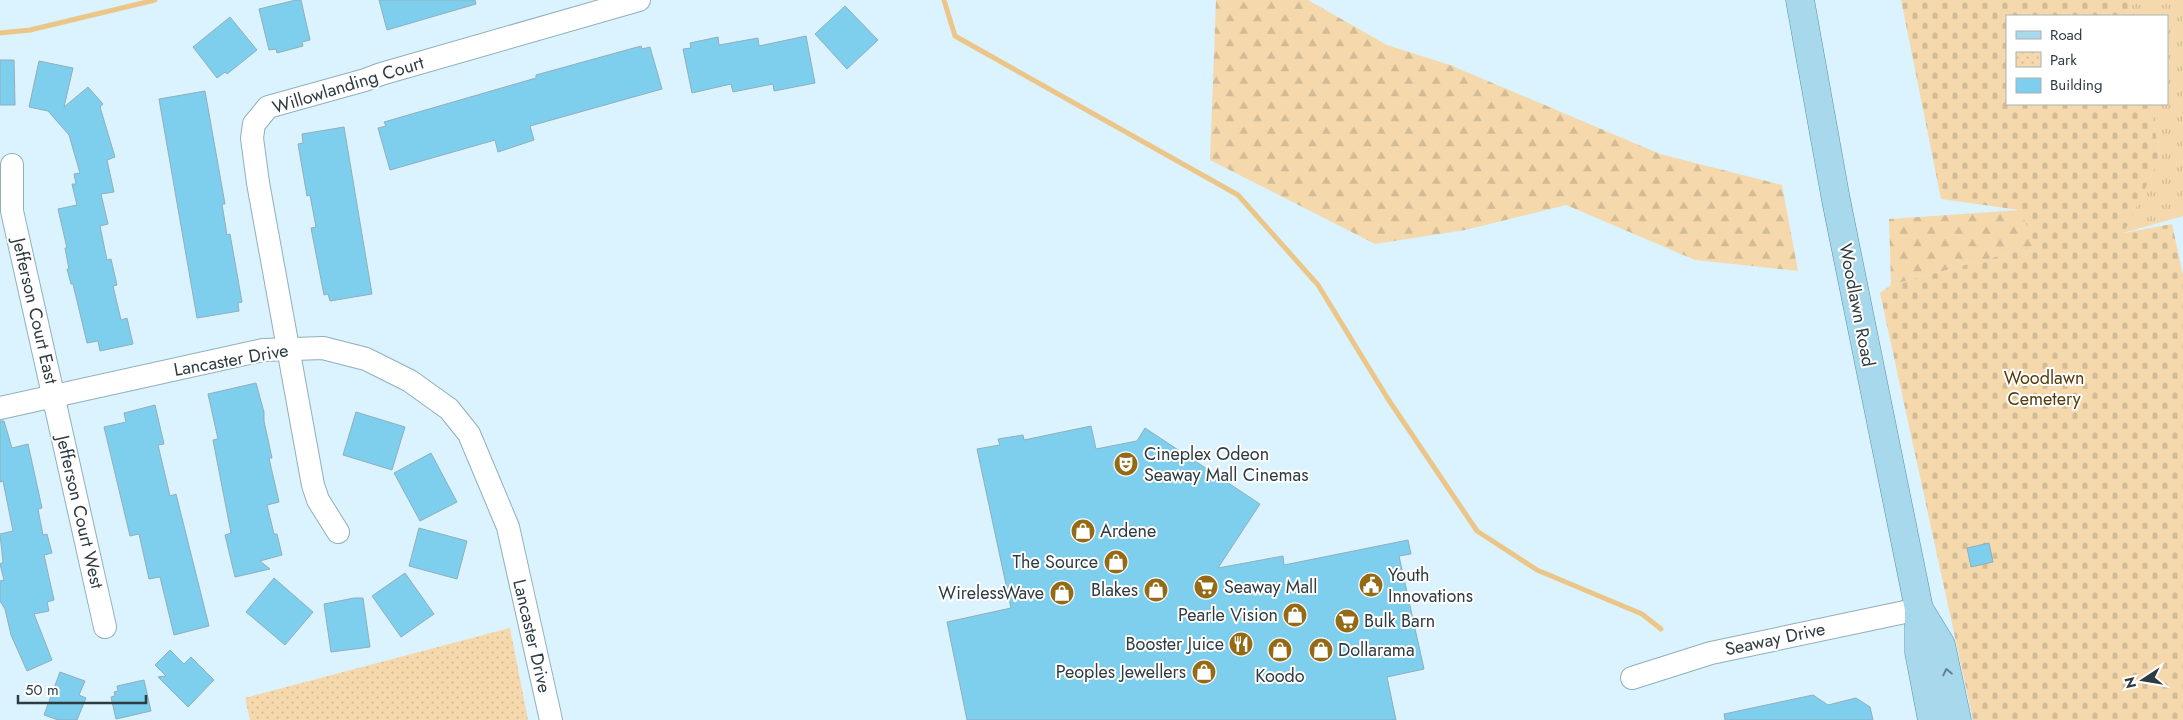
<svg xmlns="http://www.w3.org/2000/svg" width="2183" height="720" viewBox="0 0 2183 720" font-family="Jost,sans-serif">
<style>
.grass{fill:url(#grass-tufts)}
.forest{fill:url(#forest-firs)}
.cemetery{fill:url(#cemetery-stones)}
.park{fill:url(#park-dots)}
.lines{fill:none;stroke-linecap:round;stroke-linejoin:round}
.stream{stroke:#ecc688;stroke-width:5}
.building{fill:#7eceed;stroke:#90afbc}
.minor-casing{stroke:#90afbb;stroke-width:24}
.major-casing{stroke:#5790a6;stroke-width:29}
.minor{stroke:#fff;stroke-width:22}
.major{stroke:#a7d8eb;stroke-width:28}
.oneway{stroke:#64828d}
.labels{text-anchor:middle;stroke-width:4;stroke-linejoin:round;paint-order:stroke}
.street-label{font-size:18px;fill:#2e3b40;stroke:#fff}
.park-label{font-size:18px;fill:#553c0a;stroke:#fff}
.poi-label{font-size:18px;fill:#2e3b40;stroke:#fff;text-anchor:start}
</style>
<defs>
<pattern id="grass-tufts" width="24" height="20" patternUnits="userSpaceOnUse" patternTransform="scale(1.25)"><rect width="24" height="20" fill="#f5d9ac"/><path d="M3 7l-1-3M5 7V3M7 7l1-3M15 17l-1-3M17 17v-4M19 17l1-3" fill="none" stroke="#d2bb95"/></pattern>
<pattern id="forest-firs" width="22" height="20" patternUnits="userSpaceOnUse" patternTransform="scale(1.25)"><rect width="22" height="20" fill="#f5d9ac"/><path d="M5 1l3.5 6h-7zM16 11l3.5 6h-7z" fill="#d2bb95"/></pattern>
<pattern id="cemetery-stones" width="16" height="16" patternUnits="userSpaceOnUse" patternTransform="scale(1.25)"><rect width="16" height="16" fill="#f5d9ac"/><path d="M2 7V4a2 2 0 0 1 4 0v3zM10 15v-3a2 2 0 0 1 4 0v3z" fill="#d2bb95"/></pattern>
<pattern id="park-dots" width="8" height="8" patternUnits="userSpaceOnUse" patternTransform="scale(1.25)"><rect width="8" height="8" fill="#f5d9ac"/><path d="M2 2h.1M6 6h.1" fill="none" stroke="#d2bb95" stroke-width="1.8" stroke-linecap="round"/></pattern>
</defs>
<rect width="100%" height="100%" fill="#daf3fe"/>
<polygon class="grass" points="2130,0 2183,0 2183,216 2123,233 2160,157 2150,104 2167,104 2167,16 2134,16"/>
<g class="forest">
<polygon points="1216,0 1308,0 1387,45 1450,65 1660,154 1782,185 1798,271 1695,260 1566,205 1465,230 1375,244 1210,160"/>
<polygon points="2020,210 2037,246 1891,285 1889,219"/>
</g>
<polygon class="cemetery" points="1901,0 2130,0 2134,16 2007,16 2007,104 2150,104 2160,157 2124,233 2172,224 2183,275 2183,720 1973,720 1880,293 1891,285 2036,246 2020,210 1941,199"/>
<polygon class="park" points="510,628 528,720 250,720 245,698"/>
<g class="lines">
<g class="stream">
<polyline points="944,0 955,36 1238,195 1318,285 1388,399 1477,531 1537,570 1642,614 1661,629"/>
<polyline points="0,33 30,30 155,0"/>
</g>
</g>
<g class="building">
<polygon points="296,0 301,0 310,40 302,42 303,46 277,53 276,49 269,50 259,9"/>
<polygon points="379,0 475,0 476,4 387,30"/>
<polygon points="845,6 878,40 847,69 815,34"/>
<polygon points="230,17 257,50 227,74 225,72 217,78 193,47"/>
<polygon points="806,36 815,83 774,91 773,84 733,92 731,84 692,93 683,49 691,48 690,43 718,37 719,45 758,38 759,46"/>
<polygon points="641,46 642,49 650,47 662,89 530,126 534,140 498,152 495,140 390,170 378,128 386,126 384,122 536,78 536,75"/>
<polygon points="0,60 14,60 15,105 0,105"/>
<polygon points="39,61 73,68 64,107 88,87 103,104 100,107 115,157 107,160 114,192 101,194 108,224 100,226 107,260 111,259 117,285 113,286 121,320 127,318 133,344 100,351 98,341 87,343 73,284 71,284 67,269 69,269 65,248 67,248 58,209 77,205 72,184 76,184 74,174 80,173 69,135 48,111 29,107"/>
<polygon points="205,91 225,204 222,204 227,235 230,234 242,302 238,303 239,311 197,318 159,99"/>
<polygon points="344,127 372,294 330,301 328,294 324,295 311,228 316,227 310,195 307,196 298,144 303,143 302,134"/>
<polygon points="256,383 264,412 264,421 272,458 269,458 279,502 267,505 274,534 277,534 282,555 260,561 270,569 235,577 225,535 231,533 213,440 218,439 208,394"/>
<polygon points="155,405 164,444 158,445 170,496 176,494 209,626 174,635 160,577 149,579 139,534 130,536 104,427 126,422 124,413"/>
<polygon points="356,412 405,427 392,470 343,455"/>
<polygon points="0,421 4,421 12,448 28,444 42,508 38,509 43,535 47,534 52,553 44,555 54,600 47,602 49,611 34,614 52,660 27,671 11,635 5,609 0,601 0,581 4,580 0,564 3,562 0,534 13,531 3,481 0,482"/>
<polygon points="1091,426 1096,449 1137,441 1145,428 1260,504 1218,568 1283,556 1284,565 1408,540 1411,554 1399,556 1424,669 1387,677 1396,720 967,720 947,622 1011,608 977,449 1000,445 998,439 1023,435 1024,440"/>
<polygon points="431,453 457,502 420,521 394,473"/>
<polygon points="419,528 467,541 457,579 409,566"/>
<polygon points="1989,543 1993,562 1971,567 1967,548"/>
<polygon points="405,573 434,614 401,637 372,596"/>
<polygon points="274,578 313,612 285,645 246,612"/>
<polygon points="354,598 363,598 370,647 331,652 324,604"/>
<polygon points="170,650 184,664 191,657 214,680 188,707 158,677 166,676 155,665"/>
<polygon points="60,672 85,681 79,695 86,698 77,720 58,720 44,715"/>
<polygon points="144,680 151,711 116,719 111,697 115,696 114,692 118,691 117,686"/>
<polygon points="1813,695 1828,705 1856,698 1870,707 1873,720 1725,720 1724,714"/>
</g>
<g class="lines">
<defs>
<g id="minor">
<polyline points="12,165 12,211 105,627"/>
<polyline points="0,408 263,350 323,348 366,359 410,381 449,409 469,434 508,527 551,720"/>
<polyline points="338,532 318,500 313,485 258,183 252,138 254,124 268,107 365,80 381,74 639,0"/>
<polyline points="1632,678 1711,653 1919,609"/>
</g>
<g id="major">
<polyline points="1800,0 1836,200 1919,609 1919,652 1932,720"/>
<polyline points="1919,609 1941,645 1957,720"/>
</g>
</defs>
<use href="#minor" class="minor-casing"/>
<use href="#major" class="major-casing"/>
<use href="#minor" class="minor"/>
<use href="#major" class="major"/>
</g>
<defs><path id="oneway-chevron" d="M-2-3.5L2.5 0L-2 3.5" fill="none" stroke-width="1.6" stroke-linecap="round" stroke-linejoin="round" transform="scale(1.25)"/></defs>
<use class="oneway" href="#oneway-chevron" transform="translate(1947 672) rotate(-102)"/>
<defs>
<symbol id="theatre-disc" viewBox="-11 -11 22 22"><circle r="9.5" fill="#946a15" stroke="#fff"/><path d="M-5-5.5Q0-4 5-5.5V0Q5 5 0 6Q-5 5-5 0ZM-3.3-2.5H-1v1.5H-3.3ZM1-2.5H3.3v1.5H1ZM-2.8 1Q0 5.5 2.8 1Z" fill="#fff"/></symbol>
<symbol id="shop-disc" viewBox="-11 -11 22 22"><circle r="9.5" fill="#946a15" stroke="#fff"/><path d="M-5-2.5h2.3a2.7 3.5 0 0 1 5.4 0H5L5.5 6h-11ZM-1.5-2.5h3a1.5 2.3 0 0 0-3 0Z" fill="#fff"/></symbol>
<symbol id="civic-disc" viewBox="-11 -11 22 22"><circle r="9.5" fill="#946a15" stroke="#fff"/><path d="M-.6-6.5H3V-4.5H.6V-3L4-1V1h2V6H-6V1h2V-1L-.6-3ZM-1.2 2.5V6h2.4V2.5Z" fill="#fff"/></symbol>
<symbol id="supermarket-disc" viewBox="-11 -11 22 22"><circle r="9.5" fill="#946a15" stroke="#fff"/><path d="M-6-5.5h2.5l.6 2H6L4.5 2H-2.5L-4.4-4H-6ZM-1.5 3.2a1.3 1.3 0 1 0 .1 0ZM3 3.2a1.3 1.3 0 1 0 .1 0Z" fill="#fff"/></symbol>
<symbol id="restaurant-disc" viewBox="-11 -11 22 22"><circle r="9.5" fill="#946a15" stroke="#fff"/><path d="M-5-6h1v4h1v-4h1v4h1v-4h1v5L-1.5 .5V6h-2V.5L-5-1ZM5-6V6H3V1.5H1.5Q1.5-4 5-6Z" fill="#fff"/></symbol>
</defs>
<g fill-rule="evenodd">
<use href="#theatre-disc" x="1112" y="450" width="28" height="28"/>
<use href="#shop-disc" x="1069" y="517" width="28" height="28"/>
<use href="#shop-disc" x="1102" y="548" width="28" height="28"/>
<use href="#civic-disc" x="1357" y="571" width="28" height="28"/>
<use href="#supermarket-disc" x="1192" y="573" width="28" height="28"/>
<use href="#shop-disc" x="1142" y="576" width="28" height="28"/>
<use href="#shop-disc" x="1048" y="579" width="28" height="28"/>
<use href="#shop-disc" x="1281" y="601" width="28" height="28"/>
<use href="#supermarket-disc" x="1333" y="607" width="28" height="28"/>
<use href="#restaurant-disc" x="1227" y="630" width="28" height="28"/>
<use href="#shop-disc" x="1266" y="636" width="28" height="28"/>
<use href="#shop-disc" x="1307" y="636" width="28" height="28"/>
<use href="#shop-disc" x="1190" y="658" width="28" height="28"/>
</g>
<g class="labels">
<g class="street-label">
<text transform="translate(348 85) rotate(-17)" y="6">Willowlanding Court</text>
<text transform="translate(1857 305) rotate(79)" y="6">Woodlawn Road</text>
<text transform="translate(35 311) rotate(77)" y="6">Jefferson Court East</text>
<text transform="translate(231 360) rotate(-10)" y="6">Lancaster Drive</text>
<text transform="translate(80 512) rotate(77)" y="6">Jefferson Court West</text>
<text transform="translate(532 636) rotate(77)" y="6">Lancaster Drive</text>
<text transform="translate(1775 639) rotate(-12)" y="6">Seaway Drive</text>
</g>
<g class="park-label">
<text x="2044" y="384">Woodlawn<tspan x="2044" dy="21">Cemetery</tspan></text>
</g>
<g class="poi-label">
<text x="1144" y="460">Cineplex Odeon<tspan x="1144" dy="21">Seaway Mall Cinemas</tspan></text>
<text x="1100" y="537">Ardene</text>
<text x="1098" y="568" text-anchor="end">The Source</text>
<text x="1388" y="581">Youth<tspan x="1388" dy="21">Innovations</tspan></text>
<text x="1224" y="593">Seaway Mall</text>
<text x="1138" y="596" text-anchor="end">Blakes</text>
<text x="1044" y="599" text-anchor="end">WirelessWave</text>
<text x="1278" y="621" text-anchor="end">Pearle Vision</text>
<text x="1364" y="627">Bulk Barn</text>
<text x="1224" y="650" text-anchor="end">Booster Juice</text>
<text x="1338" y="656">Dollarama</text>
<text x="1186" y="678" text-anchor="end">Peoples Jewellers</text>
<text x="1280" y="682" text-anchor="middle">Koodo</text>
</g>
</g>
<rect x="2006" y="15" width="162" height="90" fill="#ffffff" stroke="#abb1b3"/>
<rect x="2016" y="31" width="25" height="8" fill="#a7d8eb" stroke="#abb1b3"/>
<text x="2050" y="40" font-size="15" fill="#2e3b40">Road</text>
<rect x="2016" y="52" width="25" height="15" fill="url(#park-dots)" stroke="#abb1b3"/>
<text x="2050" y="65" font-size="15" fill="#2e3b40">Park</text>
<rect x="2016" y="78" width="25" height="15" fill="#7eceed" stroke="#abb1b3"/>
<text x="2050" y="90" font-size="15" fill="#2e3b40">Building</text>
<g transform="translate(2143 680) rotate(258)" stroke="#ffffff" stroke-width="4" paint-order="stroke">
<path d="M0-4L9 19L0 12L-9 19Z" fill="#2e3b40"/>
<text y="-8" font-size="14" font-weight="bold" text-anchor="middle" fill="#2e3b40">N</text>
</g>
<path d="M18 695v8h128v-8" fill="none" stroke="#2e3b40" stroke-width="2.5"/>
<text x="25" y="695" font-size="15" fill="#2e3b40" stroke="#ffffff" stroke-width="4" paint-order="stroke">50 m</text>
</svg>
